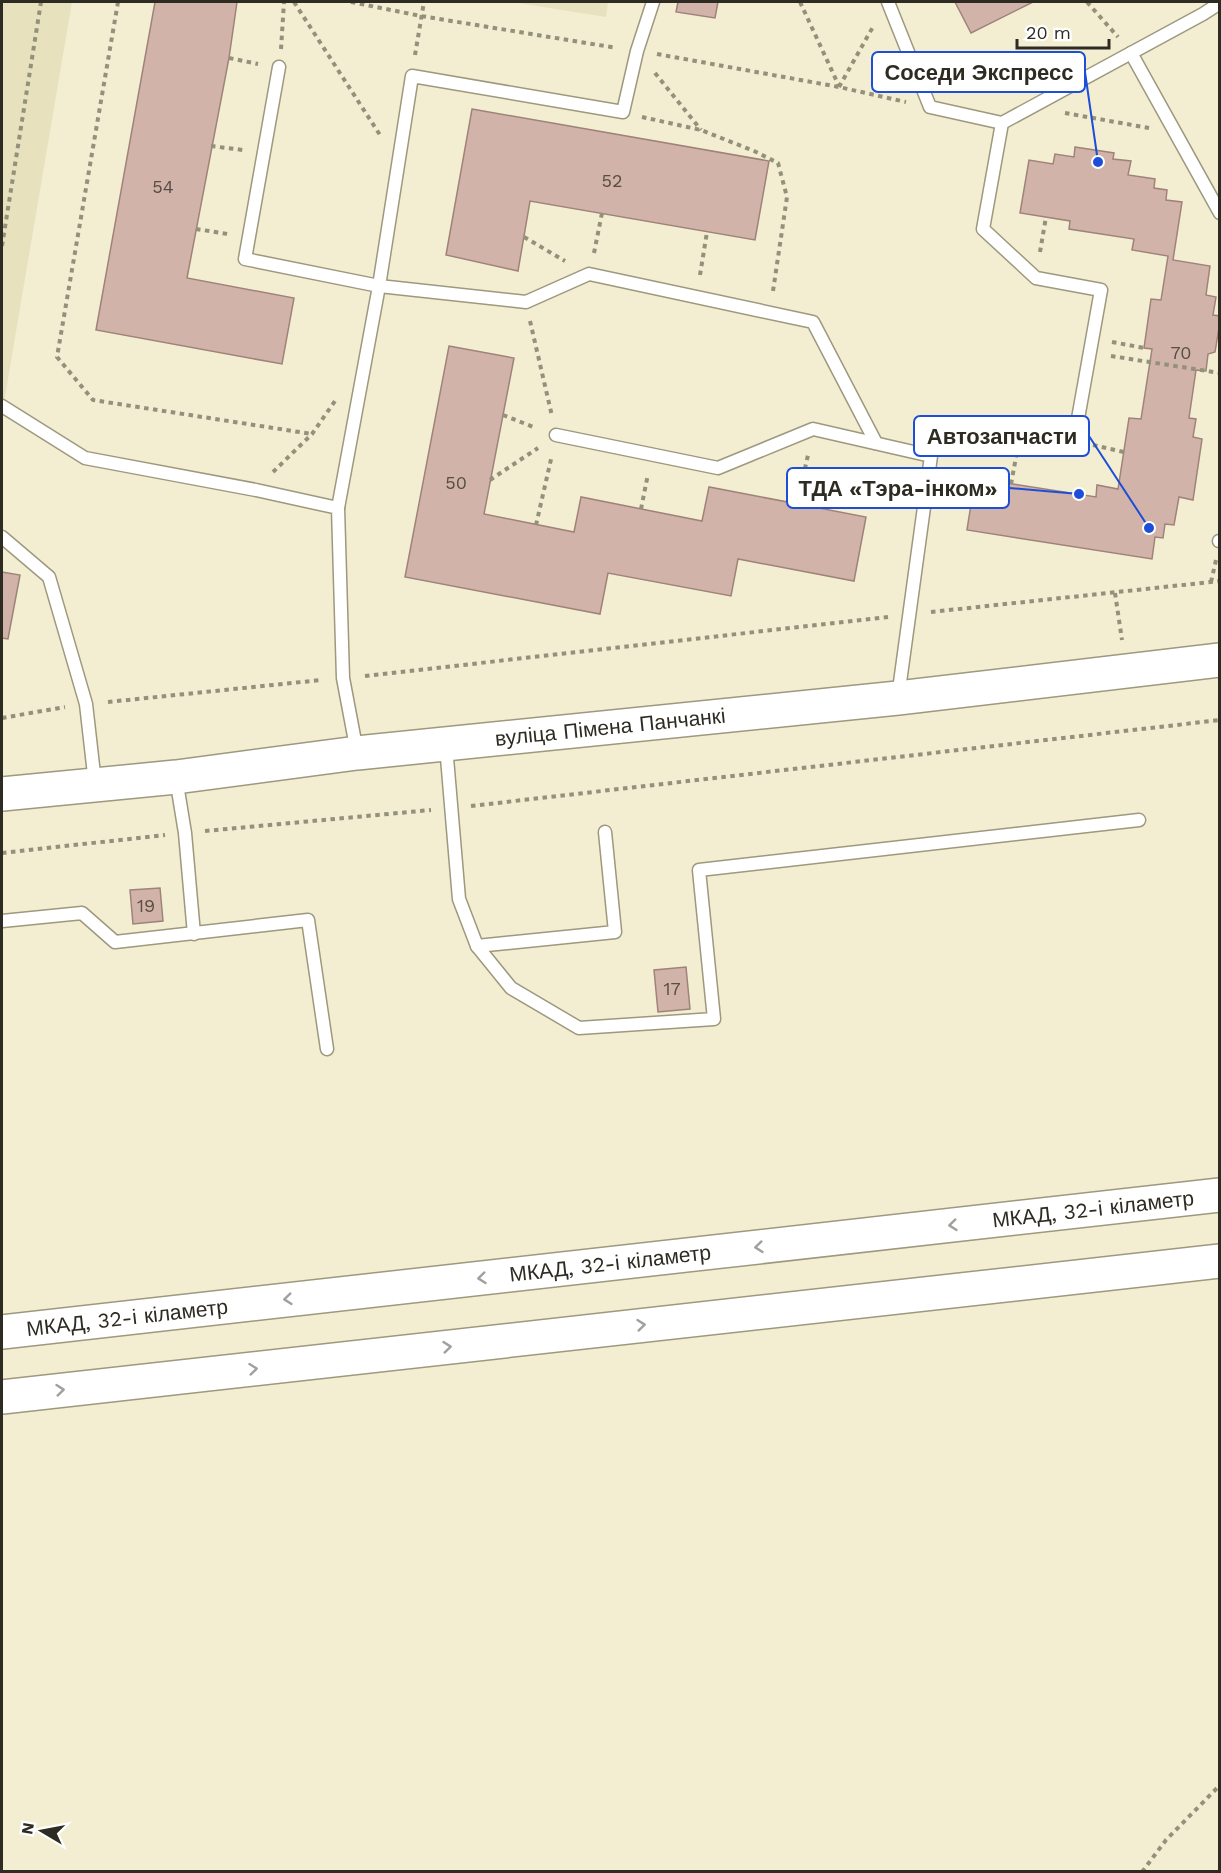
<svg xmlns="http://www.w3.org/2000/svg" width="1221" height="1873" viewBox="0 0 1221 1873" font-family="'Work Sans',sans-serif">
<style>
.built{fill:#e7e1be}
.building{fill:#d1b3a9;stroke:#9f8379;stroke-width:1.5}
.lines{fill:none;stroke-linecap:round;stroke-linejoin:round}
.lane-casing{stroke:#9d987e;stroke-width:15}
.secondary-casing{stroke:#9d987e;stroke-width:36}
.highway-casing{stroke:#9d987e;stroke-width:36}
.path{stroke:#93907c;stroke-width:4;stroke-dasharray:4.5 4.5;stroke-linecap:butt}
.lane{stroke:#fff;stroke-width:12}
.secondary{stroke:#fff;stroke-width:33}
.highway{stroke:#fff;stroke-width:33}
.oneway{stroke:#a1a09c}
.labels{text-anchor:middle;stroke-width:6;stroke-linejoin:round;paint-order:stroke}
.number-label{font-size:18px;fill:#574e44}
.street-label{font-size:21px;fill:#2e2c22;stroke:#fff}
.leader{fill:none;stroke:#1d4ed8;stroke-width:2}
.callout-dot{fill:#1d4ed8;stroke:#fff;stroke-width:2}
.callout{fill:#fff;stroke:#1d4ed8;stroke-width:2}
.callout-label{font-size:22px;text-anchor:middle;font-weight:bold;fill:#2e2c22}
</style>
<rect width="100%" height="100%" fill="#f3eed2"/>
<g class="built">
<polygon points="2,2 72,2 2,414"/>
<polygon points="512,2 608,2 606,17"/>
</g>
<g class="building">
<polygon points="155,2 237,2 229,58 187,278 294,298 282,364 96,330"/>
<polygon points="678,2 718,2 715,18 676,12"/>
<polygon points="955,2 1033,2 971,33"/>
<polygon points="472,109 769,161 755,240 530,201 518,271 446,255"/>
<polygon points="1075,147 1114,153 1113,159 1131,161 1128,175 1155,179 1154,188 1167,190 1166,200 1182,202 1173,260 1210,266 1206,295 1216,297 1213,315 1220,316 1220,322 1215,352 1208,354 1206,371 1196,370 1189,418 1196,419 1193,437 1202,439 1193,500 1179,497 1174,525 1165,524 1163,538 1155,537 1152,559 967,530 974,485 986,487 987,480 1096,497 1097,485 1118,489 1129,418 1141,419 1152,349 1144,348 1151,299 1161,300 1168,256 1132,250 1134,239 1069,229 1070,221 1020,213 1029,160 1053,164 1055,154 1074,157"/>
<polygon points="449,346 514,358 484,514 574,532 581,497 702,521 709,487 866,517 854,581 738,559 731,596 608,573 600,614 405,577"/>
<polygon points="2,572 20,575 8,639 2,638"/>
<polygon points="160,888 163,921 133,924 130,890"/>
<polygon points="686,967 690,1009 658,1012 654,970"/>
</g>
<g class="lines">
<defs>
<g id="lane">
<polyline points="653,2 637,51 623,112 412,76 379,286 526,302 589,274 813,322 876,443"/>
<polyline points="888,2 930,107 1002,123 1203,14 1220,3"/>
<polyline points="1131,53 1220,213"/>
<polyline points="279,67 245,259 379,286 338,508"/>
<polyline points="1002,123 983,229 1036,278 1101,290 1074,441 1020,431"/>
<polyline points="2,406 85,458 256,490 338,508 343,678 357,752"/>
<polyline points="556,435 718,468 813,429 931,456 898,697"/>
<polyline points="2,537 49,577 86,704 95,783"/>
<polyline points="1219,541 1220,541"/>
<polyline points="446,746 459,899 477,946 615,932 605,832"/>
<polyline points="176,778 185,833 194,934"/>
<polyline points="2,921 82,913 115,942 308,920 327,1049"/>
<polyline points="477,946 511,988 579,1028 714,1019 699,870 1139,820"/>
</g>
<g id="secondary">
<path id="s1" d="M2,794L176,777L357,753L898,698L1220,660"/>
</g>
<g id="highway">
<path id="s2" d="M2,1332L1220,1195"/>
<polyline points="2,1397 1220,1261"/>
</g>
</defs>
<use href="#lane" class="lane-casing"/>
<use href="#secondary" class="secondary-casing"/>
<use href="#highway" class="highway-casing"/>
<g class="path">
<polyline points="118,2 57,357 93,400 312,434"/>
<polyline points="294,2 380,135"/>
<polyline points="351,2 421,16 617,48"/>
<polyline points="800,2 839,86"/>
<polyline points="1087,2 1118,37"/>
<polyline points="281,49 284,2"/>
<polyline points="657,54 839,87 906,102"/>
<polyline points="415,55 424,2"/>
<polyline points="229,58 258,64"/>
<polyline points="655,73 701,130"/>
<polyline points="839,87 874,25"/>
<polyline points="1065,113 1149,128"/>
<polyline points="642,117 701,130 754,151 778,163 787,197 773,291"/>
<polyline points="211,146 243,150"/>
<polyline points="196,229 228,234"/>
<polyline points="524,237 565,261"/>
<polyline points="2,246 41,2"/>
<polyline points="1040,252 1046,217"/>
<polyline points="594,253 602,213"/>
<polyline points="700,275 707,232"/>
<polyline points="530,321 552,416"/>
<polyline points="1112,342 1144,348"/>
<polyline points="1111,356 1220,373"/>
<polyline points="503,415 536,428"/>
<polyline points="1093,445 1124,452"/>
<polyline points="273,472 312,434 335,401"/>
<polyline points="490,480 538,448"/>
<polyline points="1011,484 1017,452"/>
<polyline points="797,504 808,455"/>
<polyline points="641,509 648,474"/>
<polyline points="536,525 552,455"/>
<polyline points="1211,582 1216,560"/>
<polyline points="1115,593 1122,640"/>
<polyline points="931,612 1220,581"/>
<polyline points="365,676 888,617"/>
<polyline points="108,702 321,680"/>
<polyline points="2,718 65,707"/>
<polyline points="471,806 1220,720"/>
<polyline points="205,831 431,810"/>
<polyline points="2,853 165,835"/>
<polyline points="1142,1872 1166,1840 1220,1785"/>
</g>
<use href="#lane" class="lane"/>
<use href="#secondary" class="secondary"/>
<use href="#highway" class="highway"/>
</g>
<defs><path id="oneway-chevron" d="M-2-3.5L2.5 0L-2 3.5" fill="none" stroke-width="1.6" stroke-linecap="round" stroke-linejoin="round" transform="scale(1.5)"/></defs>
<g class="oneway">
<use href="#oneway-chevron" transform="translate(953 1225) rotate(174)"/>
<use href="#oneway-chevron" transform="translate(759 1247) rotate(174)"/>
<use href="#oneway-chevron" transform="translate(482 1278) rotate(174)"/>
<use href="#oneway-chevron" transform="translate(288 1299) rotate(174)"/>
<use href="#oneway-chevron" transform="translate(641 1325) rotate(-6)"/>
<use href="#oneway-chevron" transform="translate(447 1347) rotate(-6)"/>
<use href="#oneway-chevron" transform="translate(253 1369) rotate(-6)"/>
<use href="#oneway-chevron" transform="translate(60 1390) rotate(-6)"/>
</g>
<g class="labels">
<g class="number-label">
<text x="612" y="187">52</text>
<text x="163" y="193">54</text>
<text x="1181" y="359">70</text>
<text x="456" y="489">50</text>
<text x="146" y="912">19</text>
<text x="672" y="995">17</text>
</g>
<g class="street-label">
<text dy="7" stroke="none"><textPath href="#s1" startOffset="612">вуліца Пімена Панчанкі</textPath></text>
<text dy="7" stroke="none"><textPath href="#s2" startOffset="1098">МКАД, 32-і кіламетр</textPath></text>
<text dy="7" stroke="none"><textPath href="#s2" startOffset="612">МКАД, 32-і кіламетр</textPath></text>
<text dy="7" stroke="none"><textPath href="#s2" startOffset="126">МКАД, 32-і кіламетр</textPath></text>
</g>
</g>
<path class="leader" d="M1098 162L1085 72M1149 528L1089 436M1079 494L1009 488"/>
<g class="callout-dot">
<circle cx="1098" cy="162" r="6"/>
<circle cx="1149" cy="528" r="6"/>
<circle cx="1079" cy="494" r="6"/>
</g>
<g class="callout">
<rect x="872" y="52" width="213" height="40" rx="6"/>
<rect x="914" y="416" width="175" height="40" rx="6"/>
<rect x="787" y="468" width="222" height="40" rx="6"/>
</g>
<g class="callout-label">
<text x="979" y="80">Соседи Экспресс</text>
<text x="1002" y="444">Автозапчасти</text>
<text x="898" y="496">ТДА «Тэра-інком»</text>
</g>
<rect width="1221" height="1873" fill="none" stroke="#2e2c22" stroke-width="6"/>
<g transform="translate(42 1831) rotate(280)" stroke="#ffffff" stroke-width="4.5" paint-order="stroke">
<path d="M0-4.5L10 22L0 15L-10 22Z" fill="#2e2c22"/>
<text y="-9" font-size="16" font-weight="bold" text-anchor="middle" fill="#2e2c22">N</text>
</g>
<path d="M1017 39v9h92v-9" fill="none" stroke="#2e2c22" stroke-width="3"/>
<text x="1026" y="39" font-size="18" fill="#2e2c22" stroke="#ffffff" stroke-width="4.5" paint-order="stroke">20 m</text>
</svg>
